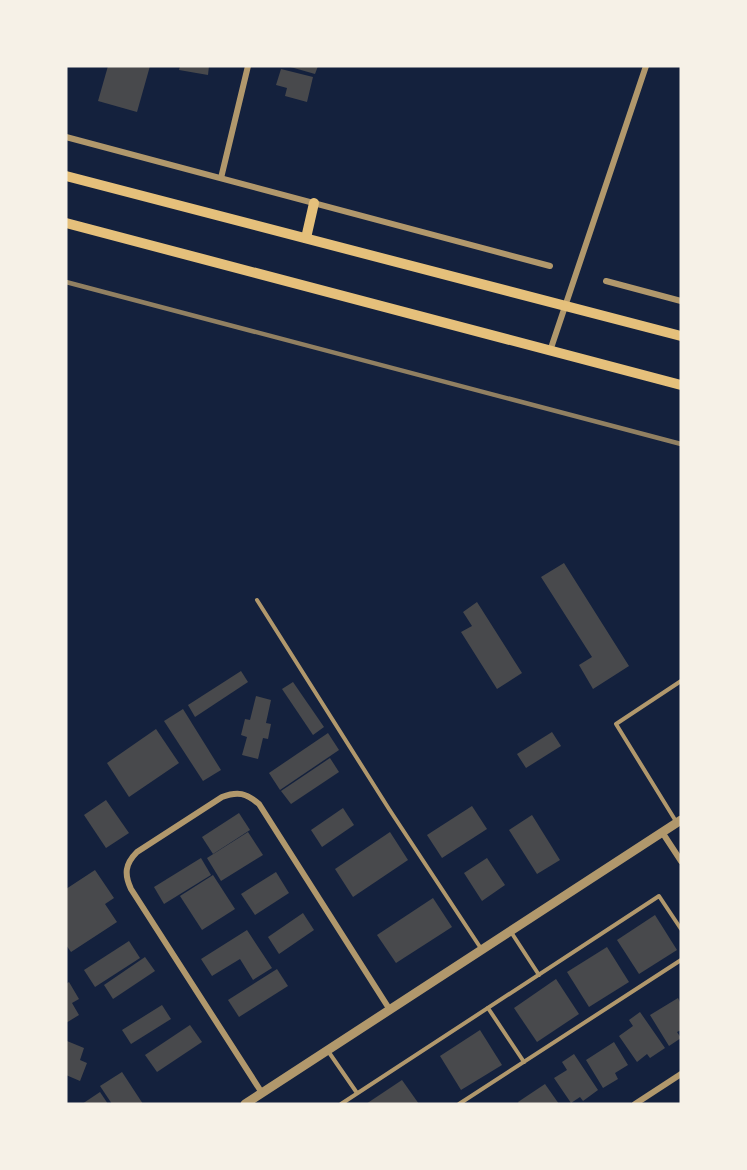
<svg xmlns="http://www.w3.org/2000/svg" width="747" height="1170" viewBox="0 0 747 1170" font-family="'Zilla Slab',serif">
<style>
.building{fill:#48494c}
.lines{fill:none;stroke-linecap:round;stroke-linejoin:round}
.service{stroke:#b1986c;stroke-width:4}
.minor{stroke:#b1986c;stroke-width:6}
.tertiary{stroke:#b1986c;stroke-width:9}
.secondary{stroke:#e5c07b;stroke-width:10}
.rail{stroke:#918062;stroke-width:4.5}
</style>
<rect width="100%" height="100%" fill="#14213d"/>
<g class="building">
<polygon points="108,66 150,66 137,112 98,101"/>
<polygon points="180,66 209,66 208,75 179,70"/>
<polygon points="287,66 318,66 315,74"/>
<polygon points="281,69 313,77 307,102 285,96 287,88 276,85"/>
<polygon points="564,563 629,666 593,689 579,665 592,657 541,577"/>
<polygon points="477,602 522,673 497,689 461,632 472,626 463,612"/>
<polygon points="241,671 248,682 195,717 188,705"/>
<polygon points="293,682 324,727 313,735 282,689"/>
<polygon points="256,696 271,700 266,723 271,724 268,739 263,738 258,759 242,755 247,737 241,735 245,719 250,720"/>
<polygon points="183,709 221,770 203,781 164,721"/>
<polygon points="156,729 179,763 129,797 107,763"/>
<polygon points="552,732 561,746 526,768 517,754"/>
<polygon points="328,733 339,750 280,790 269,773"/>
<polygon points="330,758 339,772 291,804 281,791"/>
<polygon points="106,800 129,833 106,848 84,815"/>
<polygon points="472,806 487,829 442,858 427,835"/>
<polygon points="343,808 354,825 322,847 311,830"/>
<polygon points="239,813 250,830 213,854 202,837"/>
<polygon points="532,815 560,860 537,874 509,830"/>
<polygon points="248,832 263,855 221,881 207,858"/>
<polygon points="390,832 408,860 353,897 335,869"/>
<polygon points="201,858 211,875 164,904 154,887"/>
<polygon points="487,858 505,885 482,901 464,873"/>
<polygon points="95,870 114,898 105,904 117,922 71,952 66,945 66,889"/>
<polygon points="276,872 289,893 255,915 241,894"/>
<polygon points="213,875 235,909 202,930 180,896"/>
<polygon points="433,898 452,927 396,963 377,935"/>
<polygon points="303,913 314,930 279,954 268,937"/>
<polygon points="655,915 677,950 639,974 617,940"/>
<polygon points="247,930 272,968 253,980 240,959 212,976 201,959"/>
<polygon points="129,941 140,958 95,987 84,970"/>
<polygon points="607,947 629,982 589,1007 567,972"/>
<polygon points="145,957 155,971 113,999 104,985"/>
<polygon points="277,969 288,986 239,1017 228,1000"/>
<polygon points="556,979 579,1014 537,1042 514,1008"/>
<polygon points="69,982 79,999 72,1003 79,1015 66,1023 66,984"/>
<polygon points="678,998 681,1004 681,1030 677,1032 681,1038 669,1046 650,1015"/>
<polygon points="162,1005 171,1019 131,1044 122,1030"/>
<polygon points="640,1012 665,1048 650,1058 647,1054 637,1062 619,1036 633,1026 629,1020"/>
<polygon points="190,1025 202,1042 157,1072 145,1055"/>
<polygon points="480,1030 502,1065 461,1090 440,1056"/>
<polygon points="67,1041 84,1048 80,1060 87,1063 80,1081 66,1075"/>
<polygon points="614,1042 628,1065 615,1073 618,1079 603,1088 586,1060"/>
<polygon points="574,1054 598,1090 583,1101 580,1097 571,1103 554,1078 567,1070 562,1062"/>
<polygon points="122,1072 143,1104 112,1104 100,1086"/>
<polygon points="402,1080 419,1104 366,1104"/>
<polygon points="545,1084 559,1104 519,1104 518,1102"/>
<polygon points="100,1092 108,1104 82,1104"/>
</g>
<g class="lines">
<g class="service">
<polyline points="257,600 389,809 482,950"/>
<polyline points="677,823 616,724 681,681"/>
<polyline points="511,932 539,975"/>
<polyline points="488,1008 524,1062"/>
<polyline points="328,1051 357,1093"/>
<polyline points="341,1104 659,896 681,929"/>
<polyline points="459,1104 681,960"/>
</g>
<g class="minor">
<polyline points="66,137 550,266"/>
<polyline points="221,178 248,66"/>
<polyline points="606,281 681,301"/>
<polyline points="550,351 646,66"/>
<polyline points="662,832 681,861"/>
<path d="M262,1093L131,889C124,874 125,864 137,852L222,797C238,791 246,793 259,804L390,1010"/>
<polyline points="635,1104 681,1074"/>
</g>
<polyline class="tertiary" points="245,1104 681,820"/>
<g class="secondary">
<polyline points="66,176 681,336"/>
<polyline points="66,223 681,385"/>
<polyline points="306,238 314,203"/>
</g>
<polyline class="rail" points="66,282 681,444"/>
</g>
<rect width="747" height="1170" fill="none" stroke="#f6f1e7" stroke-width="135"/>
</svg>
